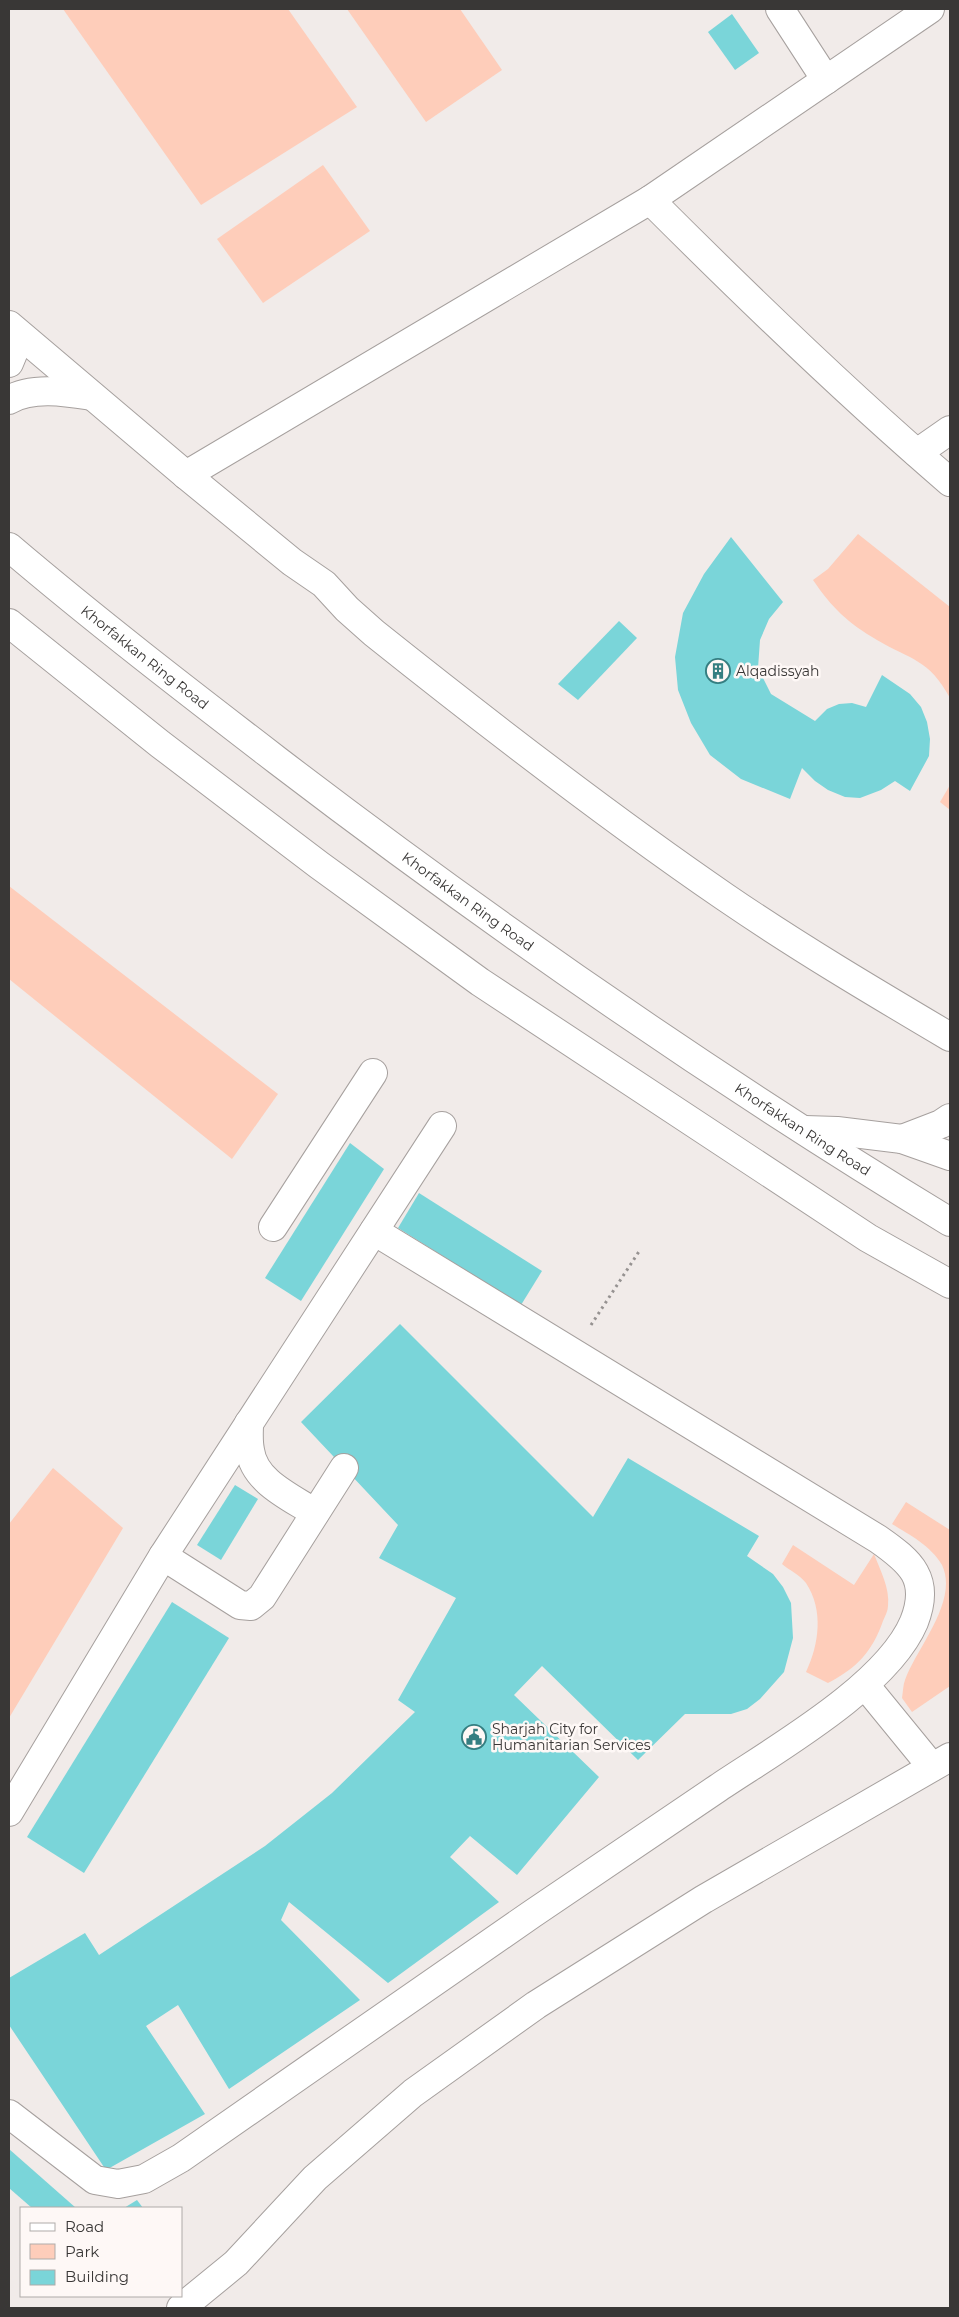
<svg xmlns="http://www.w3.org/2000/svg" width="959" height="2317" viewBox="0 0 959 2317" font-family="Montserrat,sans-serif">
<style>
.green{fill:#fecdba}
.building{fill:#7ad5d9}
.lines{fill:none;stroke-linecap:round;stroke-linejoin:round}
.minor-casing{stroke:#a6a09e;stroke-width:30}
.highway-casing{stroke:#a6a09e;stroke-width:30}
.path{stroke:#969291;stroke-width:3;stroke-dasharray:2.5 4;stroke-linecap:butt}
.minor{stroke:#fff;stroke-width:28}
.highway{stroke:#fff;stroke-width:28}
.labels{text-anchor:middle;stroke-width:5;stroke-linejoin:round;paint-order:stroke}
.street-label{font-size:14px;fill:#393736;stroke:#fef8f6}
.poi-label{font-size:14px;fill:#393736;stroke:#fef8f6;text-anchor:start}
</style>
<rect width="100%" height="100%" fill="#f1ebe9"/>
<g class="green">
<polygon points="63,9 288,9 357,107 201,205"/>
<polygon points="347,9 460,9 502,70 426,122"/>
<polygon points="323,165 370,231 263,303 217,239"/>
<path d="M858,534L950,607V698C929,659 911,660 877,640C848,623 832,608 813,580L828,569Z"/>
<polygon points="950,785 950,810 940,802"/>
<polygon points="9,886 278,1094 232,1159 9,979"/>
<polygon points="53,1468 123,1528 9,1718 9,1524"/>
<path d="M906,1502L950,1530V1686L912,1712L902,1698C903,1692 903,1685 905,1680C917,1647 959,1601 942,1565C931,1546 910,1535 892,1524Z"/>
<path d="M793,1545L854,1585L874,1554C880,1570 890,1588 888,1606C888,1611 885,1616 883,1621C872,1652 857,1668 828,1683L806,1672C819,1645 824,1610 806,1583C800,1575 789,1570 782,1564Z"/>
</g>
<g class="building">
<polygon points="732,14 759,53 735,70 708,32"/>
<polygon points="731,537 783,602 769,619 760,640 758,668 771,694 815,721 827,709 839,704 852,703 866,707 882,675 910,694 921,707 927,722 930,739 929,756 910,791 895,781 881,790 860,798 845,797 828,790 815,781 802,768 790,799 741,779 710,755 691,723 678,690 675,657 683,613 704,574"/>
<polygon points="619,621 637,638 578,700 558,684"/>
<polygon points="350,1143 384,1169 301,1301 265,1278"/>
<polygon points="419,1193 542,1271 521,1305 398,1228"/>
<polygon points="400,1324 593,1517 628,1458 759,1536 747,1556 773,1574 783,1587 791,1603 793,1638 784,1672 760,1699 747,1709 731,1714 685,1714 638,1760 542,1666 514,1695 599,1777 517,1875 470,1836 450,1857 499,1902 388,1983 289,1902 281,1920 360,2000 229,2089 178,2005 146,2026 205,2114 106,2170 9,2025 9,1978 85,1933 99,1955 265,1846 332,1793 415,1712 398,1700 456,1598 379,1558 398,1525 301,1422"/>
<polygon points="235,1485 258,1499 221,1560 197,1545"/>
<polygon points="172,1602 229,1638 84,1873 27,1837"/>
<polygon points="9,2149 76,2208 32,2208 9,2188"/>
<polygon points="137,2200 143,2208 124,2208"/>
</g>
<g class="lines">
<defs>
<g id="minor">
<polyline points="780,9 826,80"/>
<path d="M650,200C747,297 846,393 950,482"/>
<path d="M9,325L186,475L292,562L324,584L347,609L374,633C488,724 604,814 725,897C798,947 874,992 950,1037"/>
<polyline points="917,453 950,430"/>
<polyline points="186,475 650,200 930,9"/>
<polyline points="902,1139 941,1124 950,1118"/>
<polyline points="273,1227 373,1073"/>
<path d="M249,1423C249,1432 248,1441 250,1450C254,1482 291,1497 315,1513"/>
<polyline points="163,1556 240,1605 251,1606 262,1597 344,1468"/>
<polyline points="865,1685 932,1767"/>
<polyline points="9,1812 163,1556 442,1126"/>
<path d="M9,2114L95,2180L118,2184L144,2179L181,2158C298,2077 415,1994 532,1914C594,1872 656,1830 718,1788C776,1749 887,1686 914,1622C931,1579 911,1562 878,1539L374,1231"/>
<polyline points="181,2308 236,2263 315,2178 413,2093 536,2005 704,1899 950,1757"/>
</g>
<g id="highway">
<polyline points="9,333 14,351 9,363"/>
<path d="M9,400C32,386 67,392 92,396"/>
<path id="s1" d="M9,547C96,621 187,691 278,761C494,926 718,1081 950,1222"/>
<polyline points="9,623 160,744 319,865 480,982 868,1238 950,1284"/>
<polyline points="805,1130 837,1131 902,1139 950,1156"/>
</g>
</defs>
<use href="#minor" class="minor-casing"/>
<use href="#highway" class="highway-casing"/>
<polyline class="path" points="591,1325 640,1250"/>
<use href="#minor" class="minor"/>
<use href="#highway" class="highway"/>
</g>
<defs>
<symbol id="building-ring" viewBox="-11 -11 22 22"><circle r="9.5" fill="#fef8f6" stroke="#357e81" stroke-width="1.5"/><path d="M-4-6H4V6H1V3H-1V6H-4ZM-2.5-4.3h1.7v1.8h-1.7ZM.8-4.3h1.7v1.8H.8ZM-2.5-1h1.7V.8h-1.7ZM.8-1h1.7V.8H.8Z" fill="#357e81"/></symbol>
<symbol id="civic-ring" viewBox="-11 -11 22 22"><circle r="9.5" fill="#fef8f6" stroke="#357e81" stroke-width="1.5"/><path d="M-.6-6.5H3V-4.5H.6V-3L4-1V1h2V6H-6V1h2V-1L-.6-3ZM-1.2 2.5V6h2.4V2.5Z" fill="#357e81"/></symbol>
</defs>
<g fill-rule="evenodd">
<use href="#building-ring" x="704" y="657" width="28" height="28"/>
<use href="#civic-ring" x="460" y="1723" width="28" height="28"/>
</g>
<g class="labels">
<g class="street-label">
<text dy="5" stroke="none"><textPath href="#s1" startOffset="175">Khorfakkan Ring Road</textPath></text>
<text dy="5" stroke="none"><textPath href="#s1" startOffset="580">Khorfakkan Ring Road</textPath></text>
<text dy="5" stroke="none"><textPath href="#s1" startOffset="985">Khorfakkan Ring Road</textPath></text>
</g>
<g class="poi-label">
<text x="736" y="676">Alqadissyah</text>
<text x="492" y="1734">Sharjah City for<tspan x="492" dy="16">Humanitarian Services</tspan></text>
</g>
</g>
<rect width="959" height="2317" fill="none" stroke="#393736" stroke-width="20"/>
<rect x="20" y="2207" width="162" height="90" fill="#fef8f6" stroke="#afaba9"/>
<rect x="30" y="2223" width="25" height="8" fill="#ffffff" stroke="#afaba9"/>
<text x="65" y="2232" font-size="15" fill="#393736">Road</text>
<rect x="30" y="2244" width="25" height="15" fill="#fecdba" stroke="#afaba9"/>
<text x="65" y="2257" font-size="15" fill="#393736">Park</text>
<rect x="30" y="2270" width="25" height="15" fill="#7ad5d9" stroke="#afaba9"/>
<text x="65" y="2282" font-size="15" fill="#393736">Building</text>
</svg>
